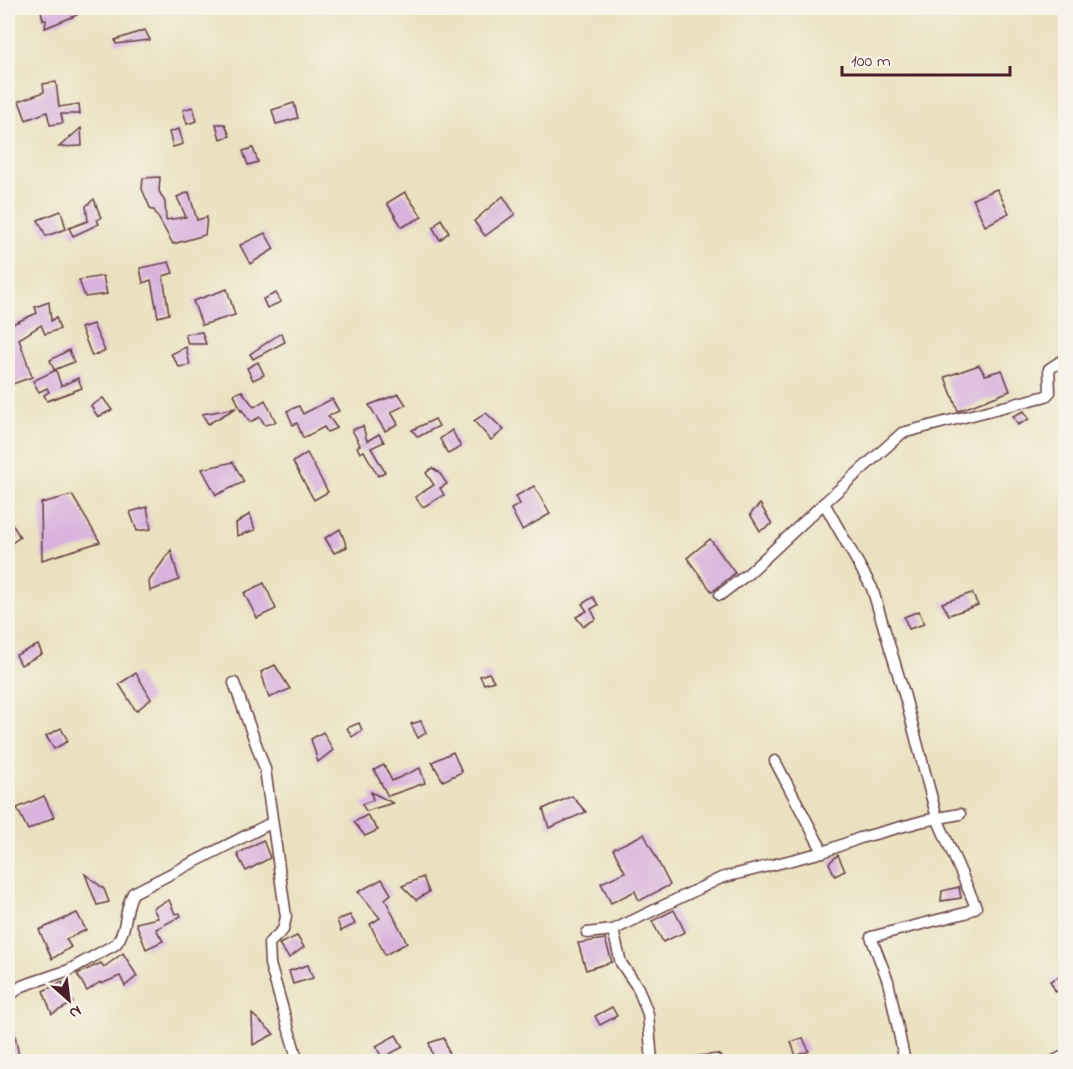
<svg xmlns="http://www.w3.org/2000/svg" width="1073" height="1069" viewBox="0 0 1073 1069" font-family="'Indie Flower',sans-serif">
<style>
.building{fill:#d8b3dd}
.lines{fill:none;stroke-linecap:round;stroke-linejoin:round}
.minor-casing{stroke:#623c41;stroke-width:13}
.minor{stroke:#fff;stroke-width:10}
</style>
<rect width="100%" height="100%" fill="#f7f3e8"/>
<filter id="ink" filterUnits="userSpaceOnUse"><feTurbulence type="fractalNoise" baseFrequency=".0167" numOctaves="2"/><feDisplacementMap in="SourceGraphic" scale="12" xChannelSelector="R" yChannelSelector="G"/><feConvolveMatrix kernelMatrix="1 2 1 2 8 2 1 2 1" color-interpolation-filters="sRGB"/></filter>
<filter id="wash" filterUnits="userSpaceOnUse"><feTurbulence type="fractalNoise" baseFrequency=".008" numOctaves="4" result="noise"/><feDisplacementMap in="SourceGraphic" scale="24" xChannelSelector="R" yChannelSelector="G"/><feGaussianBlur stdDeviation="1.35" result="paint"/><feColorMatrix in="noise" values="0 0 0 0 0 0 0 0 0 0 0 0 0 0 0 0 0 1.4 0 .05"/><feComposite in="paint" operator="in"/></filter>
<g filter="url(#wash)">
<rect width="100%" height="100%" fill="#ebe1c0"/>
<g id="blocks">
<g class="building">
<polygon points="53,8 75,8 77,15 45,28 46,20 43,20 41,10"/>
<polygon points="145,30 150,40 116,44 115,40"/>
<polygon points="56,82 59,107 79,104 80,114 61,114 63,123 50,125 47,112 26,120 19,101 44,92 43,84"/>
<polygon points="294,103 298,118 276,124 272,110"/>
<polygon points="193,107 197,121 187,124 183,110"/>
<polygon points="216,124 225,124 230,136 220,139"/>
<polygon points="81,128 82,146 59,147"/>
<polygon points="179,129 183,144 173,147 169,132"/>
<polygon points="253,148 258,162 248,165 243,151"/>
<polygon points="160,177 159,191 165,202 166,220 186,217 177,197 189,192 197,220 207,217 205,235 173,244 154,210 151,210 142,189 143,178"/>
<polygon points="997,189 1009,213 985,226 973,199"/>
<polygon points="405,192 422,217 402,227 387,203"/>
<polygon points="503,196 515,214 485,236 474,221"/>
<polygon points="94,199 101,218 97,220 99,224 73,236 69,228 88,221 86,206"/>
<polygon points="61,211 66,229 46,236 38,220"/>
<polygon points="441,219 449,232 440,240 433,228"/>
<polygon points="265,233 274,249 250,264 240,245"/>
<polygon points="169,262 173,273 163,276 169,314 158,317 151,280 143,283 140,268"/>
<polygon points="103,276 107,294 85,297 79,280"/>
<polygon points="227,289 235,315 202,325 193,301"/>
<polygon points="276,293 281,302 267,308 263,299"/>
<polygon points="49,302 51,321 56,317 60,329 45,334 41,325 19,339 32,377 10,385 8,377 8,326 37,313 35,307"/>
<polygon points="93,324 105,351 92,356 81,328"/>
<polygon points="202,332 206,344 188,344 185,334"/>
<polygon points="281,333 285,342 253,359 250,354"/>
<polygon points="186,347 190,365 179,367 171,354"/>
<polygon points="69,350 74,362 54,370 50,360"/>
<polygon points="258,362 264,375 253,380 247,368"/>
<polygon points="979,365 985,375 1002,370 1010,391 958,411 945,377"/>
<polygon points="56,370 61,386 78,378 82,388 47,401 44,395 49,392 47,388 39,392 33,381"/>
<polygon points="242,391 254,407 265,400 276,422 265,425 260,417 250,422 242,410 241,411 234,394"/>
<polygon points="399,394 406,405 391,412 398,424 385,431 369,405"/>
<polygon points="103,398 112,410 98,417 91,406"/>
<polygon points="332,399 339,411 328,416 337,428 327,432 324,427 303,438 297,423 293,425 287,411 299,406 303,414"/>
<polygon points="236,408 208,424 202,414"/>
<polygon points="1024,411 1029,419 1018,425 1013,416"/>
<polygon points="486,413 504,430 491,440 474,421"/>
<polygon points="435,419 439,426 418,437 412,430"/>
<polygon points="363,426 367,441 379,434 384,442 371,448 385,472 378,476 364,451 360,453 357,447 360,445 352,430"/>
<polygon points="452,430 461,447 448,454 440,439"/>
<polygon points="307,453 328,492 314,500 293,462"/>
<polygon points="233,462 244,482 216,495 202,469"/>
<polygon points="432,468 439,472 447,484 440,488 444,495 423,507 415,497 434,485 426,473"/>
<polygon points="534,486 550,514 522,530 511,509 520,504 516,496"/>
<polygon points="72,495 100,542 42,560 41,503"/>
<polygon points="760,504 772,524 760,531 750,514"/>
<polygon points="147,507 151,529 137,531 130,512"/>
<polygon points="250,514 255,530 237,536 236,523"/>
<polygon points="8,517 20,537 8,546"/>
<polygon points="340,529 347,547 334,553 325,538"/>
<polygon points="710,539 735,573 712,592 687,558"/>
<polygon points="171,550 179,580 150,591 149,581"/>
<polygon points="264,583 276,609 257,618 244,593"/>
<polygon points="972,593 978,605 949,615 942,603"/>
<polygon points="593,597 598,605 591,609 596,619 583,626 576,617 587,611 582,604"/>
<polygon points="919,611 924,624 909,629 904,617"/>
<polygon points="38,645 42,654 21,665 16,655"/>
<polygon points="275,665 290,689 269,698 261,672"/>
<polygon points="136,673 151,699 136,711 119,684"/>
<polygon points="489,673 494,681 484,684 480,676"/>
<polygon points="421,721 426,733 418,738 411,724"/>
<polygon points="359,723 362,730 352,737 347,728"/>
<polygon points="61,728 68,741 54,749 46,736"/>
<polygon points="323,732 333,750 318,762 311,739"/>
<polygon points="453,752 462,772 443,781 432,762"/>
<polygon points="384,765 392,781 420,768 425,783 388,796 374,770"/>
<polygon points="371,792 393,803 366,811 362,804 373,800"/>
<polygon points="44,796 54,817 28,830 17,808"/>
<polygon points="572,796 586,812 549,828 543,809"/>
<polygon points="367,815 378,830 365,836 354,822"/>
<polygon points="644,834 670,885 639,901 635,891 611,903 601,883 625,872 613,849"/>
<polygon points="263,840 270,858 246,871 237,854"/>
<polygon points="838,855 845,871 835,876 829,863"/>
<polygon points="85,874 104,889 109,902 97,905"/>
<polygon points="423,877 429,892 416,900 402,886"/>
<polygon points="382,879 391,894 385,899 407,943 385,955 370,924 380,918 358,892"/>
<polygon points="959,887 961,898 941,901 942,891"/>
<polygon points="169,900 175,914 180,913 181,916 156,929 163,941 146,949 136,923 158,918 153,908"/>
<polygon points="674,910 685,932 663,942 652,921"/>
<polygon points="77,913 86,930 66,939 71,947 52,959 39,930"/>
<polygon points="350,915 355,924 341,931 337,920"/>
<polygon points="297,936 304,947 289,958 279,944"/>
<polygon points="605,939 612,962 586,970 578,943"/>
<polygon points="123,953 137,976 125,986 120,976 101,984 100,982 87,991 77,974 101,963 104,967"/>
<polygon points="308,965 313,978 293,984 289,971"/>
<polygon points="1065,974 1065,988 1056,992 1050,981"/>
<polygon points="62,982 73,1003 52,1014 43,991"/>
<polygon points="612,1007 617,1016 600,1025 595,1016"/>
<polygon points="252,1014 274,1034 253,1045"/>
<polygon points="8,1019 12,1019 20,1062 8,1062"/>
<polygon points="396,1035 403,1047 382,1058 376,1046"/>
<polygon points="444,1038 450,1057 435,1062 429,1043"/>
<polygon points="803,1038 809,1051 796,1056 791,1042"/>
</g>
</g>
</g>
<g filter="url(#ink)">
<use href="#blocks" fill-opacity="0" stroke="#623c41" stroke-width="1.5"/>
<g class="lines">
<defs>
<g id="minor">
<polyline points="824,503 902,433 1046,396 1050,392 1049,369 1066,358"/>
<polyline points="720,595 749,573 824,503 872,588 905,697 937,818 976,907 965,913 871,937 888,981 905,1062"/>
<polyline points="234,683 265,769 286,917 283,930 269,943 270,964 298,1062"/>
<polyline points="775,761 823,852"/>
<polyline points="613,930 721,878 823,852 860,838 923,821 960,814"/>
<polyline points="587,933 613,930 621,963 638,988 648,1014 652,1062"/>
<path d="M8,997L22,986L69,970L116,944C128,929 124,909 133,893L271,823"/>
<polyline points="696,1062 716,1060"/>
<polyline points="1052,1062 1066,1055"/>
</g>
</defs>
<use href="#minor" class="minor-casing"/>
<use href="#minor" class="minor"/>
</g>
</g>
<rect width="1073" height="1069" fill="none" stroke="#f7f3e8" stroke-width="30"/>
<g transform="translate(69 1000) rotate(152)" stroke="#f7f3e8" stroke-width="4.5" paint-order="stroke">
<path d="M0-4.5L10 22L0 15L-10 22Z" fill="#4a1f2b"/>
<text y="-9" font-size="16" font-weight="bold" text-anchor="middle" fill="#4a1f2b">N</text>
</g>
<path d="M842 66v9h168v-9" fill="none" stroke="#4a1f2b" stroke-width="3"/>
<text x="851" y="66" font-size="18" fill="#4a1f2b" stroke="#f7f3e8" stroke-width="4.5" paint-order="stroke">100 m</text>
</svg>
